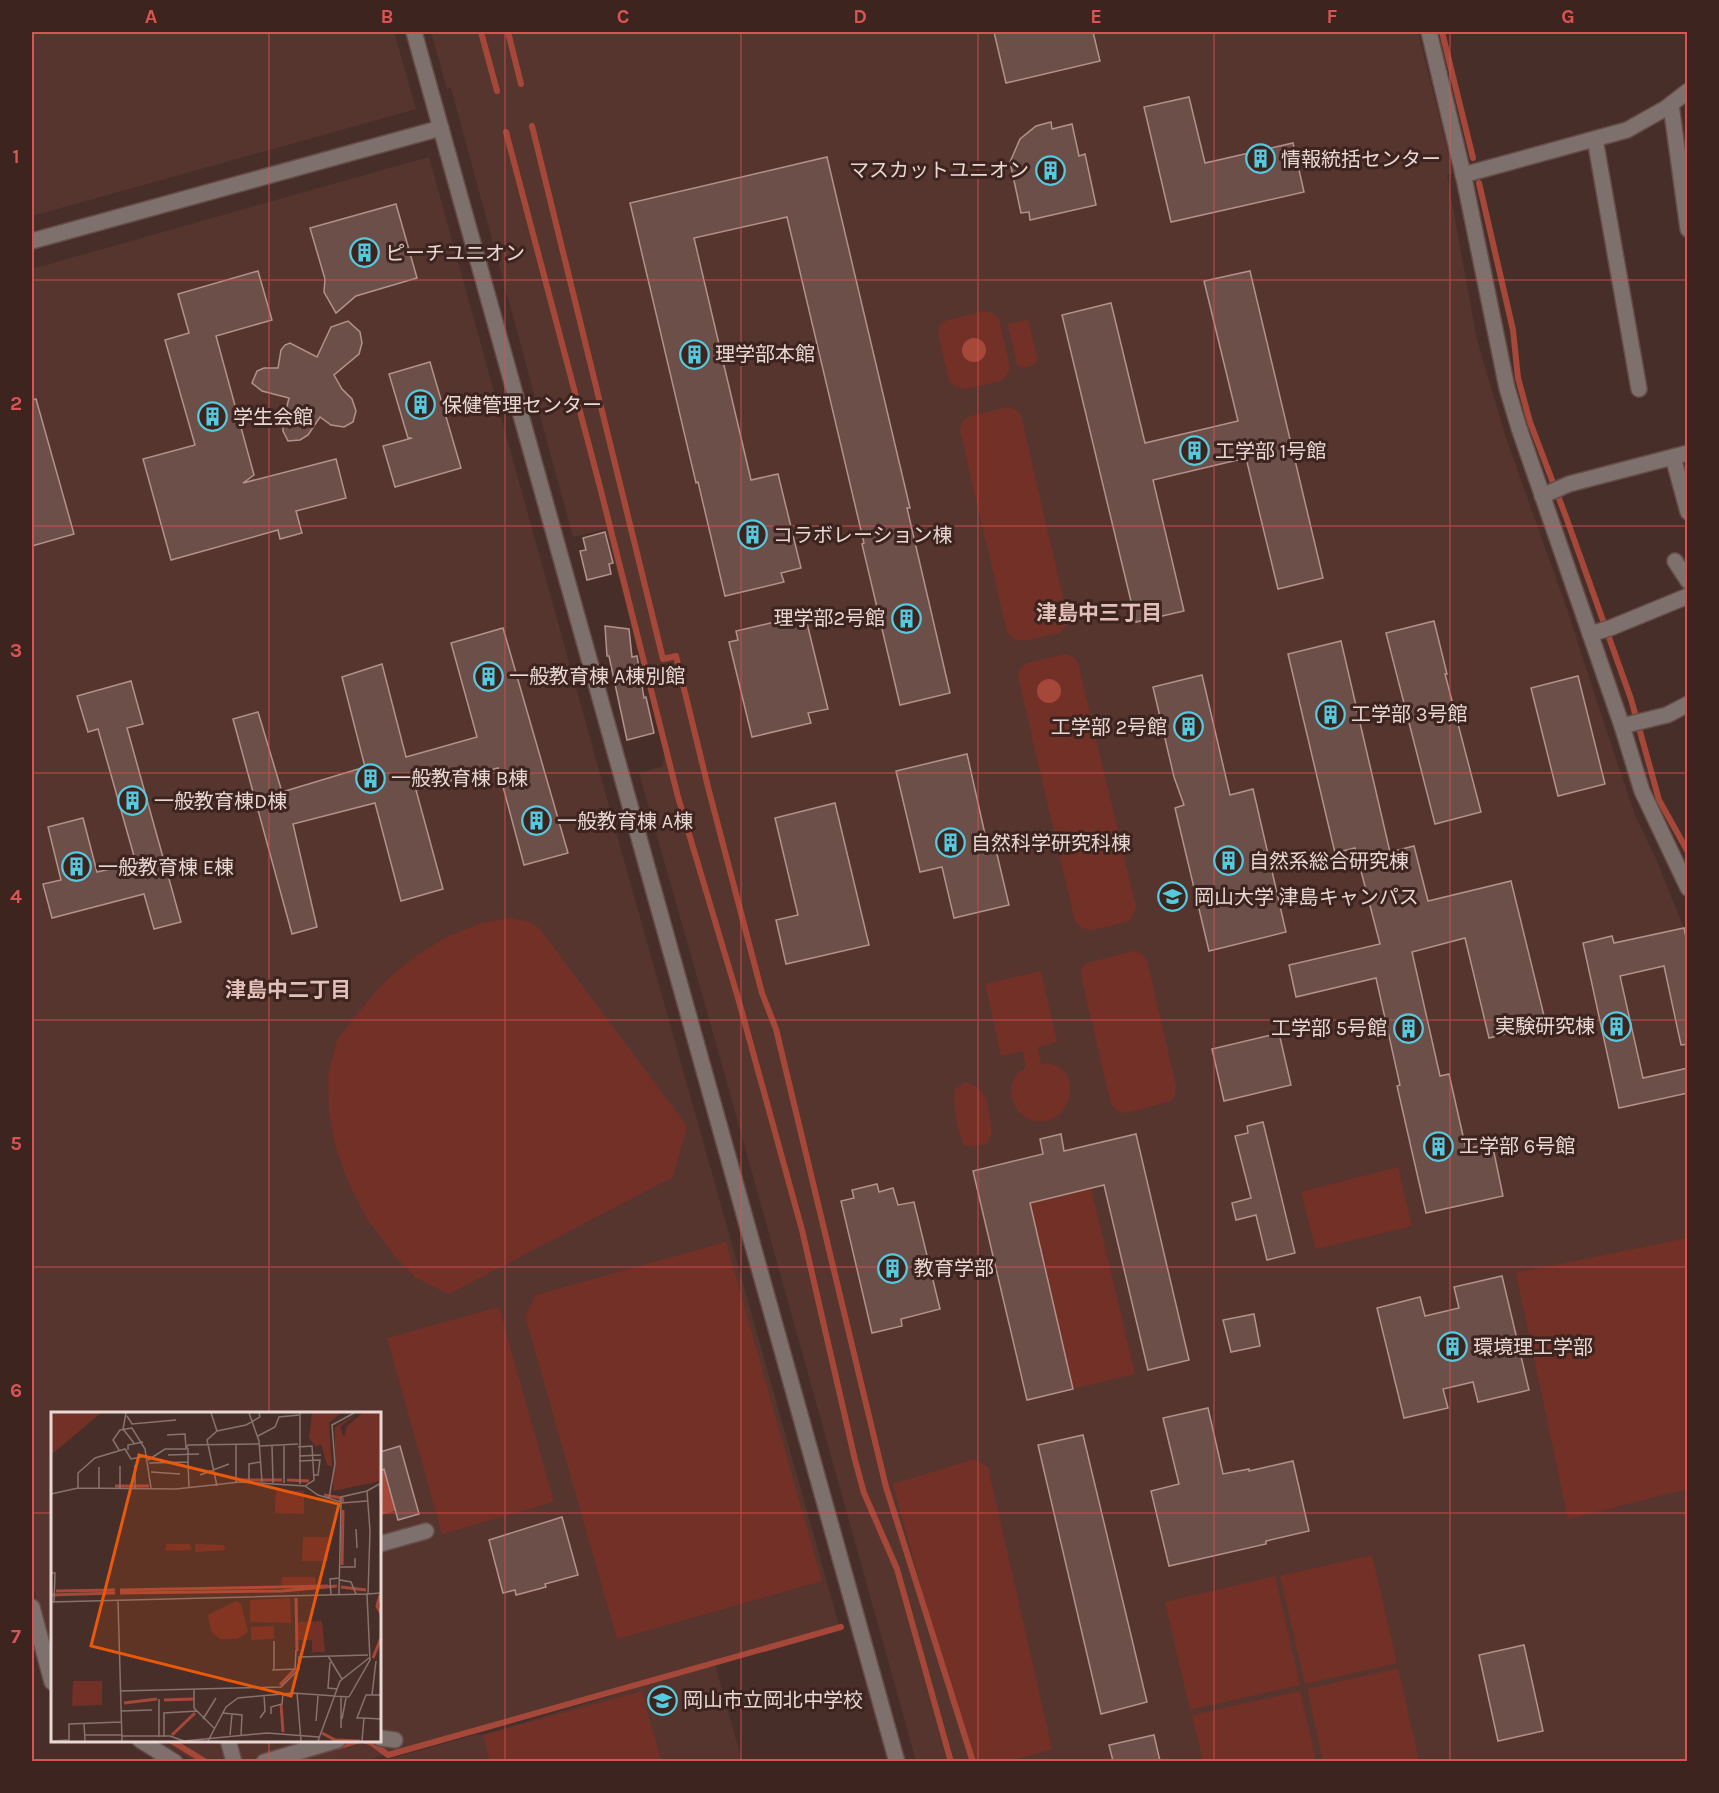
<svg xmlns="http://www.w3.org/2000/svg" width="1719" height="1793" viewBox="0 0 1719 1793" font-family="Karla,'Noto Sans JP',sans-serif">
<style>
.built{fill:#57352f}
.green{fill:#723026}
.water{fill:#a64839}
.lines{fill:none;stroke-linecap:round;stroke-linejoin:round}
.stream{stroke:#a64839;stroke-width:6}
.building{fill:#6c4f49;stroke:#b2928b;stroke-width:1.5}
.minor-casing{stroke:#654c48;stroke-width:18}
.minor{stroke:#7e706d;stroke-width:15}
.grid{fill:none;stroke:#da5453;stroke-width:1.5;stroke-opacity:0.55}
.labels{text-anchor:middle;stroke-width:6;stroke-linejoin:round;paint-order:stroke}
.poi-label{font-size:20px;fill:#e8d7d3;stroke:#3d241f;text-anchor:start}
.neighbourhood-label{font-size:21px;font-weight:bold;fill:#e2c0b9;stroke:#3d241f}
.inset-river{fill:none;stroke:#a64839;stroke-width:3}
.inset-road{fill:none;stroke:#88726d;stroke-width:1.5}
.view{fill:#e8590c;fill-opacity:0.15;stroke:#e8590c;stroke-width:3}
.inset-edge{fill:none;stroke:#e8d7d3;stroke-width:3}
.neatline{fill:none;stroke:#da5453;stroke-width:2}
.grid-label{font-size:20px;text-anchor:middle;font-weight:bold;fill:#da5453}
</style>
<rect width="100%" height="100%" fill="#482e29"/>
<g class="built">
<polygon points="32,32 394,32 416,109 32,216"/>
<polygon points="431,32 1418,32 1453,173 1447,175 1477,340 1506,438 1568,612 1602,717 1635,815 1656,859 1687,936 1687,1761 916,1761 717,1047 639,773 663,766 664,752 606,529 573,537 451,88 447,89"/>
<polygon points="429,157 623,857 839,1625 363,1761 194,1761 157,1741 380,1740 380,1414 52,1414 52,1657 32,1582 32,269"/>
<polygon points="715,1664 742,1761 379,1762 475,1735 483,1735"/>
</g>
<g class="green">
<polygon points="985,311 993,313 999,319 1010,369 1006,376 1001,381 965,389 956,387 949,381 938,334 940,325 947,320"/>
<polygon points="1028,320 1038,360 1033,365 1023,368 1017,365 1008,324"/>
<polygon points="1008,407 1015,409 1021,415 1068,619 1065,627 1059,633 1024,641 1014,639 1007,632 960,430 963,421 970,416"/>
<polygon points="1065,654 1073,657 1078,663 1136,907 1132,917 1127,922 1091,930 1082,928 1075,921 1018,677 1020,669 1027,663"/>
<polygon points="511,918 530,922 539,928 687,1126 673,1177 449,1294 416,1278 394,1255 367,1219 350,1186 337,1152 329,1114 328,1075 337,1040 358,1013 383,983 413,958 446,937 482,923"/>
<polygon points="1133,951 1141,953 1147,960 1176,1086 1175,1095 1171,1101 1125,1113 1117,1111 1111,1104 1081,976 1082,968 1087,963"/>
<path d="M1041,971L1057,1042L1038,1047L1041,1064C1044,1064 1048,1063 1051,1064C1078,1069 1076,1111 1049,1120C1019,1129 1000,1091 1018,1073C1021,1071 1024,1070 1026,1068L1023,1051L1001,1056L985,984Z"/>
<path d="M965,1082L978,1087L987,1100L992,1133L987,1143C979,1146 973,1147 964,1145C956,1126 953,1109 955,1089Z"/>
<polygon points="1398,1167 1412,1226 1316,1249 1301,1192"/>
<polygon points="1091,1188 1135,1374 1073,1389 1030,1203"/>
<polygon points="1687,1238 1687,1489 1568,1519 1516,1273"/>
<polygon points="726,1242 822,1581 617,1639 525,1316 536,1295"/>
<polygon points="499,1307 554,1502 442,1534 387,1338"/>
<polygon points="974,1459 988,1467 1052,1749 1009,1761 969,1761 893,1484"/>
<polygon points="1372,1555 1397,1663 1305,1684 1280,1576"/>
<polygon points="1275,1576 1300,1685 1190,1710 1165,1602"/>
<polygon points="1398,1668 1419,1761 1323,1761 1307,1689"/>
<polygon points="642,1691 661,1761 490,1761 483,1735"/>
<polygon points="1300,1691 1316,1761 1203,1761 1192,1715"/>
</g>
<g class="water">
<circle cx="974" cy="350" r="12"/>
<circle cx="1049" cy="691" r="12"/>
<polygon points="384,1469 395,1511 380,1515 380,1471"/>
</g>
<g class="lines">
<g class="stream">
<polyline points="481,32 497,91"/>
<polyline points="508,32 521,84"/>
<polyline points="1442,32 1473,158"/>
<polyline points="532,126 663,659 676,656 709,791 762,993 776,1029 886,1487 973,1762"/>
<polyline points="506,132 600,487 678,797 738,998 802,1230 855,1460 864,1493 897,1569 951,1762"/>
<polyline points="1479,183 1513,330 1518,378 1530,422 1566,517 1631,699 1659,800 1688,852"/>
<polyline points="170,1740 206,1762"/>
<polyline points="363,1740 372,1743 388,1755 841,1627"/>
<polyline points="337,1747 360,1740"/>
</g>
</g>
<g class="building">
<polygon points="994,32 1093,32 1100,61 1006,83"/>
<polygon points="1189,97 1205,163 1293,143 1304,192 1171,222 1144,107"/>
<polygon points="1051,122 1052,129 1072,124 1079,156 1085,154 1096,205 1030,220 1029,212 1021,213 1010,162 1020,139 1036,126"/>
<polygon points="827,157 910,508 907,508 950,693 900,705 862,544 864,543 787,217 694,238 751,480 778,474 801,568 781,573 784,582 725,596 698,482 696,483 630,203"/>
<polygon points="396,204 417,278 356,296 336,313 324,292 325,279 310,228"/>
<polygon points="258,271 272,320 216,336 254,475 243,483 336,459 346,498 296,511 302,533 280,539 278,530 171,560 143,459 195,445 165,340 189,333 178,294"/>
<polygon points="1250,271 1323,578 1278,589 1246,458 1153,480 1184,611 1136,622 1062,315 1111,303 1145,443 1238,421 1204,281"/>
<polygon points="348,321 360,332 362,343 359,354 334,375 342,389 352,399 356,411 353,422 344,427 331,425 320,417 308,435 300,440 288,441 283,431 283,422 289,398 262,391 252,383 257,371 264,368 278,368 281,350 285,345 290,343 317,357 331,327"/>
<polygon points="430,362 461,468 395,487 383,446 412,438 408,438 389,374"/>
<polygon points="36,399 74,534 32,546 32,400"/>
<polygon points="605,532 613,563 609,564 611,574 587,580 580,551 586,550 583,538"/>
<polygon points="805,615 828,709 808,713 811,723 752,737 729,642 738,640 736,631"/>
<polygon points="1434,621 1447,674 1445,674 1481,812 1435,824 1386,633"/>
<polygon points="605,626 629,629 632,657 637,656 644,698 646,697 654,733 627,740 609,656 607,656"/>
<polygon points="503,628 568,853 524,865 498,768 416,790 443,889 401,901 375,803 293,824 317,927 292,934 233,719 258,712 282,792 365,767 342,677 382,664 406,757 477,737 451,643"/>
<polygon points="1341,641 1390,852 1414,846 1428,901 1511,881 1546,1024 1489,1038 1465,938 1412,952 1440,1076 1449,1074 1466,1149 1492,1143 1503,1196 1426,1213 1397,1086 1400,1085 1376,978 1296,997 1289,965 1380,944 1355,848 1335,853 1288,654"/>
<polygon points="1202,675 1230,795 1253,789 1286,932 1209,951 1175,808 1184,805 1174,777 1153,687"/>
<polygon points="1578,676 1605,784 1558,796 1531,688"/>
<polygon points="131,681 143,724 127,728 181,922 154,929 144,894 52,918 43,884 61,880 48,827 83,818 97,872 136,863 98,729 88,732 77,696"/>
<polygon points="967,754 989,852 996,850 1009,905 954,918 942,867 920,872 896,771"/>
<polygon points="835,803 869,945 786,964 776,920 798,915 775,818"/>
<polygon points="1684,928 1688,946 1688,1044 1681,1045 1664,966 1620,976 1643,1078 1688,1068 1688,1093 1619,1108 1583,943 1612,936 1614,943"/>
<polygon points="1279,1033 1291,1085 1224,1101 1212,1049"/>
<polygon points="1263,1122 1295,1253 1267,1260 1256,1215 1236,1220 1232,1203 1251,1198 1235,1136 1248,1133 1247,1126"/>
<polygon points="1061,1134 1064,1151 1136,1134 1189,1360 1148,1370 1104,1185 1030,1203 1073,1389 1027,1400 973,1171 1043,1154 1040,1139"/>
<polygon points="877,1184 879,1192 893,1188 898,1205 914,1202 940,1309 901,1319 902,1326 872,1333 841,1201 854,1198 852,1190"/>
<polygon points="1502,1276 1529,1390 1478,1402 1473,1382 1443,1389 1448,1408 1404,1418 1377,1308 1420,1297 1425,1316 1459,1308 1454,1287"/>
<polygon points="1254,1314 1260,1346 1231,1352 1223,1320"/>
<polygon points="1208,1408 1223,1474 1249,1469 1249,1471 1293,1461 1309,1531 1266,1541 1266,1544 1169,1566 1151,1491 1179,1484 1163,1418"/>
<polygon points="1083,1435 1147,1702 1101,1714 1038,1445"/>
<polygon points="400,1446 419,1514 398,1520 384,1469 380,1471 380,1452"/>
<polygon points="562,1517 578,1575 545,1584 546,1587 516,1595 515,1590 503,1593 489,1540"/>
<polygon points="1524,1645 1543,1731 1498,1741 1479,1655"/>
<polygon points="1154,1735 1160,1761 1113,1761 1109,1745"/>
</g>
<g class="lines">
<defs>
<g id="minor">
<polyline points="414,32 897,1762"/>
<polyline points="1429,32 1464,178 1507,388 1519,428 1622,726 1642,791 1688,888"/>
<polyline points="1671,105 1688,229"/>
<polyline points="1595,139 1639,389"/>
<polyline points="1463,175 1627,130 1666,108 1688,91"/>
<polyline points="32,241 441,128"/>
<polyline points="1673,457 1688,512"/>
<polyline points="1542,496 1569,484 1688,453"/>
<polyline points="1675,561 1688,581"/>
<polyline points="1590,634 1610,628 1688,596"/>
<polyline points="1622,726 1667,715 1688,704"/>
<polyline points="380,1544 426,1531"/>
<polyline points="32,1607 52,1682"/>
<polyline points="380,1738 395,1740"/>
<polyline points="140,1740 175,1762"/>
<polyline points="228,1740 234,1762"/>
<polyline points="264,1762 338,1740"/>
</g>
</defs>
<use href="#minor" class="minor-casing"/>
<use href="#minor" class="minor"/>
</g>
<path class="grid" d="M269,32V1414M505,32V1762M741,32V1762M978,32V1762M1214,32V1762M1450,32V1762M32,280H1688M32,526H1688M32,773H1688M32,1020H1688M32,1267H1688M32,1513H52M380,1513H1688M269,1740V1762"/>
<defs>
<symbol id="building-ring" viewBox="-11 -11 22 22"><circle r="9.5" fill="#3d241f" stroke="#55cadf" stroke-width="1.5"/><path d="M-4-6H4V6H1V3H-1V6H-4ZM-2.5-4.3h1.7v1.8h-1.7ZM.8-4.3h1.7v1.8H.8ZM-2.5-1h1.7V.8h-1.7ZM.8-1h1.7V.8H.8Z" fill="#55cadf"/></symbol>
<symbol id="university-ring" viewBox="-11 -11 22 22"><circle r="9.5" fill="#3d241f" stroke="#55cadf" stroke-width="1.5"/><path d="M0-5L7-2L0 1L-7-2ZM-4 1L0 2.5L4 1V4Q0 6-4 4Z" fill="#55cadf"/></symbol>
<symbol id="school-ring" viewBox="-11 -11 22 22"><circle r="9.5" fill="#3d241f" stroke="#55cadf" stroke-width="1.5"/><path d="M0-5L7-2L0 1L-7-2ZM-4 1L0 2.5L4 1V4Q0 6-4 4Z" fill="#55cadf"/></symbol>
</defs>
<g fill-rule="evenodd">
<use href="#building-ring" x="1244" y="142" width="33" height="33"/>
<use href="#building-ring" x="1034" y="154" width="33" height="33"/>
<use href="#building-ring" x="348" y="236" width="33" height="33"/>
<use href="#building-ring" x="678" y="338" width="33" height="33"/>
<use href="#building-ring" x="404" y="388" width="33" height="33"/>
<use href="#building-ring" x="196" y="400" width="33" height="33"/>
<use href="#building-ring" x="1178" y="434" width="33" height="33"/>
<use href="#building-ring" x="736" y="518" width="33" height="33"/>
<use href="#building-ring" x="890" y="602" width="33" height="33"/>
<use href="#building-ring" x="472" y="660" width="33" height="33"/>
<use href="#building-ring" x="1314" y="698" width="33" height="33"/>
<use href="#building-ring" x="1172" y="710" width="33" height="33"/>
<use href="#building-ring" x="354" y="762" width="33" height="33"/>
<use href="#building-ring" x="116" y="784" width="33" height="33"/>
<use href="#building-ring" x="520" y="804" width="33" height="33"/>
<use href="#building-ring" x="934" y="826" width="33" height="33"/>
<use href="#building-ring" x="1212" y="844" width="33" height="33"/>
<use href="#building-ring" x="60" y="850" width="33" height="33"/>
<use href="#university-ring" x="1156" y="880" width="33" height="33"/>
<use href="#building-ring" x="1600" y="1010" width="33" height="33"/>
<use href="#building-ring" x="1392" y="1012" width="33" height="33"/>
<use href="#building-ring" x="1422" y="1130" width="33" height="33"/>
<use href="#building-ring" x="876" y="1252" width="33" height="33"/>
<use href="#building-ring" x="1436" y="1330" width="33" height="33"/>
<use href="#school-ring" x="646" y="1684" width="33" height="33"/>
</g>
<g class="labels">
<g class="poi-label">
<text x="1281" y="166">情報統括センター</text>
<text x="1029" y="177" text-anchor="end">マスカットユニオン</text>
<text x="385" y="260">ピーチユニオン</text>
<text x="715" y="361">理学部本館</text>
<text x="442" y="412">保健管理センター</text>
<text x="233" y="424">学生会館</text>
<text x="1215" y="458">工学部 1号館</text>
<text x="773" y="542">コラボレーション棟</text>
<text x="885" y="625" text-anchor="end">理学部2号館</text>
<text x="509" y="683">一般教育棟 A棟別館</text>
<text x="1351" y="721">工学部 3号館</text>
<text x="1167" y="734" text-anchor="end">工学部 2号館</text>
<text x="391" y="785">一般教育棟 B棟</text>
<text x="154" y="808">一般教育棟D棟</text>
<text x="557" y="828">一般教育棟 A棟</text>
<text x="971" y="850">自然科学研究科棟</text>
<text x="1249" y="868">自然系総合研究棟</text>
<text x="98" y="874">一般教育棟 E棟</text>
<text x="1194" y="904">岡山大学 津島キャンパス</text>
<text x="1595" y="1033" text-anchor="end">実験研究棟</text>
<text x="1387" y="1035" text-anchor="end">工学部 5号館</text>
<text x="1459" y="1153">工学部 6号館</text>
<text x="914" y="1275">教育学部</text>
<text x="1473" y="1354">環境理工学部</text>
<text x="683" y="1707">岡山市立岡北中学校</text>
</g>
<g class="neighbourhood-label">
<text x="1099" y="620">津島中三丁目</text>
<text x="288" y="997">津島中二丁目</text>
</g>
</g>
<g transform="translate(51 1412)">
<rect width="330" height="330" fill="#482e29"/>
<path d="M0,1H50L0,43ZM261,1H290L278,11L281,55L276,53L270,32L265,35L258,26ZM312,1H330V69L282,79L284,15L304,3L289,15L293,25L296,14ZM225,79H253V102L224,101ZM252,125H278L277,149H251ZM115,132H139L140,138L115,139ZM144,132L173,133L174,138L144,140ZM264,165L265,175L230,176L231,165ZM239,186L240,211L199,210V188ZM185,189L190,192L197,220L186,227H169L160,219L157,203ZM271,209L274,240H261V228H247L246,210ZM223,214V227L200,228V215ZM22,269H51V293L21,294Z" fill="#723026"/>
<path class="inset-river" d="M191,68H231M236,68L258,69M64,74H98M273,83L291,86L292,90M291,153L292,98M290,175L315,178M69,178L277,174M5,179L64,178M69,181L231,179L286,174M0,183L64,181M329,183L326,194L330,202M245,186L246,239M322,246L330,226M229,273L244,257M113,288L142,287M73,291L106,287M230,292L232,320M271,321L284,328L309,329M121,323L144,301"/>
<path class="inset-road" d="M75,1L72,17L83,31M160,1L166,19M198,1L208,29L211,70M249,1V72M76,4L81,12L125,8M116,23L134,22L135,36M207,24L224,15L228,5L248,3M185,33V71M209,34L247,32M221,34L222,71M233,34V71M247,35L261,34L263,68L254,74M68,38L62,28L69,18L81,16L94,37L100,76M77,38V33L92,30M117,43L148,42M248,44L270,43M97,48L114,37H135L137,33L209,32M248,49L269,48L267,63H263M137,50L138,76M98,51L137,50V36M84,53V76M48,55V77M100,60L129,62M149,63L178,52M198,70V52L209,50M329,73L330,101M166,74L156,28L166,19L195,13L209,5L208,1M27,76V61L44,46L74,37L80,47L96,44M69,76V54M0,82L27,76L125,77L189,70L254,74L267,83L290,90L288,182M278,86L284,52L281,13L303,1M289,89L290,85L316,79M290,91L316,89M305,117L306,136M289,155H304V146M0,161H4L3,190M289,168L300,170L305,182M317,182L319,119L316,79L330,71M280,183L279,167L289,166M67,189L71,329M0,190L316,182M223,229V257M277,244L291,267M279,250L277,276L286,277M221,258L244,257L245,238M143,277V296L163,316M69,279L230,275L248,257V245L317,243M246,281L250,329M321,283L325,249M298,285L319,248L316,182L330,181M70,299L101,298M172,301L191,303L190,323M220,302V295L231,292L232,281M209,306L214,299L213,283M313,306H306L315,283H330M152,307L165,286M291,307L295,286M265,309L267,284M33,311L34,329M290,316V285M34,323H71M179,323L181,302M71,324H119L133,329L216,321L268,325M108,325V287M113,325V301L146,299M0,329L18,328V312L70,310M157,329L175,295L187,286L242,281L298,285M267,329L289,269L318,246M311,329L313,306L330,307"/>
<path class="view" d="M88,43L288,92L240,284L40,234Z"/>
<rect width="330" height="330" class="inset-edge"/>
</g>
<rect width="1719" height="1793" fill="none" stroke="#3d241f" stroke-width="66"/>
<rect x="33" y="33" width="1653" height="1727" class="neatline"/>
<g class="grid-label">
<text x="151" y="23">A</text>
<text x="387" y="23">B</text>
<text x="623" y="23">C</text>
<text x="860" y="23">D</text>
<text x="1096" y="23">E</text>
<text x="1332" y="23">F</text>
<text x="1568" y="23">G</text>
<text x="16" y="163">1</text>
<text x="16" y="410">2</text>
<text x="16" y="657">3</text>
<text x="16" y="903">4</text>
<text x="16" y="1150">5</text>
<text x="16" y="1397">6</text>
<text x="16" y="1643">7</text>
</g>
</svg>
